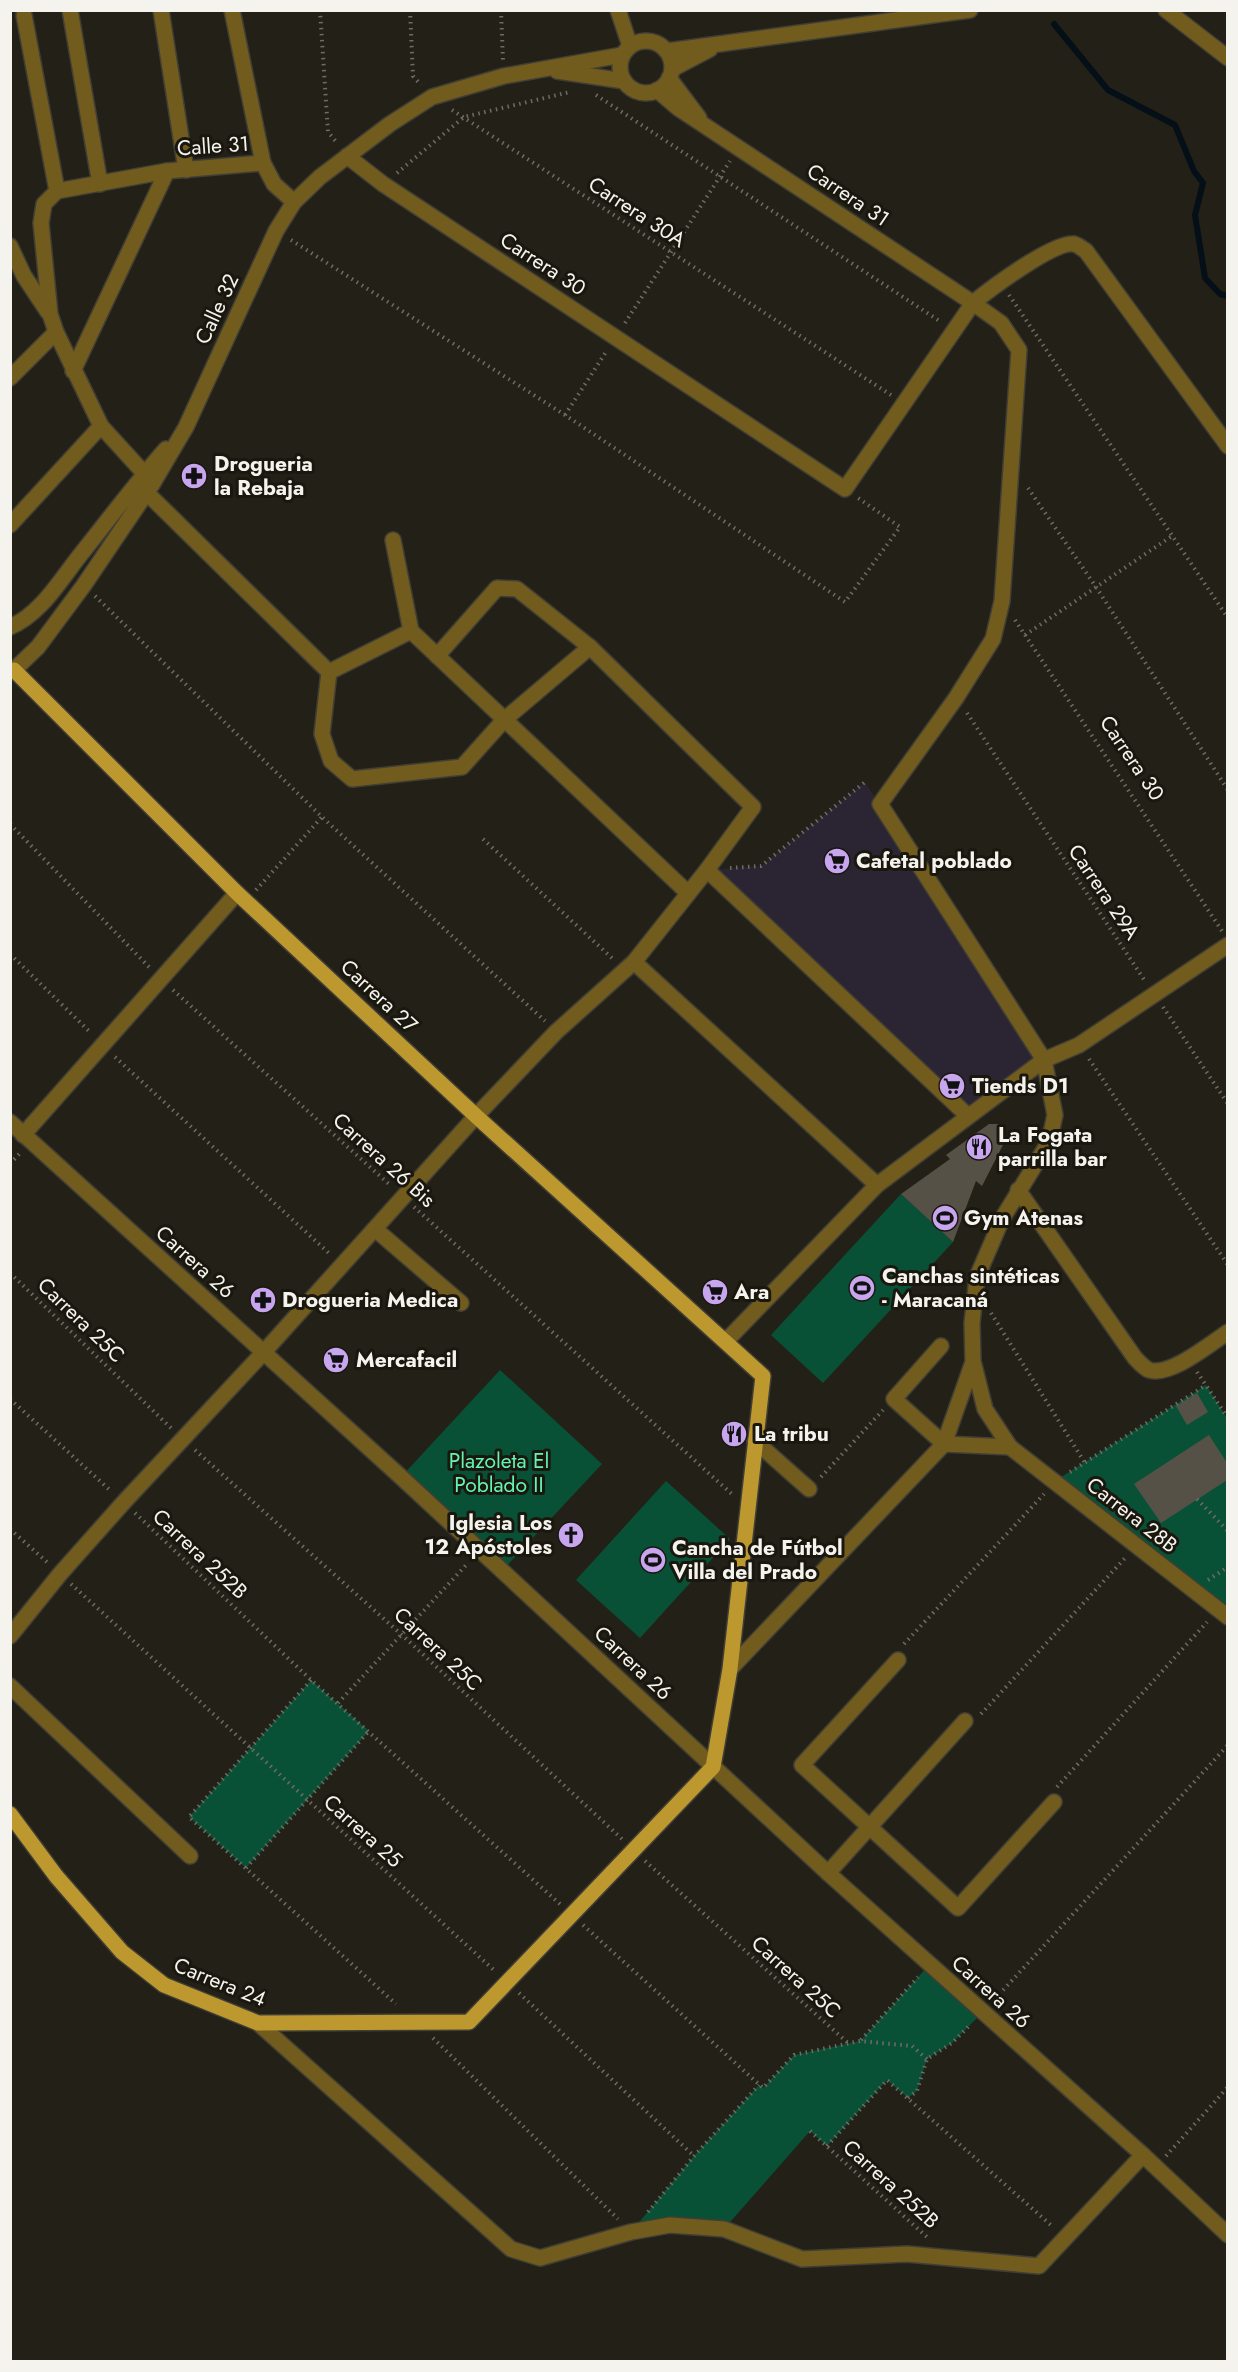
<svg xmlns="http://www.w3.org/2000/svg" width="1238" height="2372" viewBox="0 0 1238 2372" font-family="Jost,sans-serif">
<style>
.commercial{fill:#2b2433}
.green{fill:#095136}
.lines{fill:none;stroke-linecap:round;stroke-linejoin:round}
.stream{stroke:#050f18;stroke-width:6}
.building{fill:#555147}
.minor-casing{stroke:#403e35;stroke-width:18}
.major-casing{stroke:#403e35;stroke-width:18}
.path{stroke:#6f6c65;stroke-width:4;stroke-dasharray:1.5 4.5;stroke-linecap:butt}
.minor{stroke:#715c1e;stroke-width:15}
.major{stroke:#bc982f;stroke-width:15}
.labels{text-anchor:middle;stroke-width:6;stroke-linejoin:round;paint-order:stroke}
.street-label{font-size:21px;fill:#f5f3ed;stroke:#1a170e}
.poi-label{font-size:21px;font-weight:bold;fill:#f5f3ed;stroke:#1a170e;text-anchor:start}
.park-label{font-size:21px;fill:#64f5b5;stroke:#1a170e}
</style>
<rect width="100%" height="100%" fill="#232017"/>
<polygon class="commercial" points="865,782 1044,1060 968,1116 707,870 761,866"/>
<g class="green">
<polygon points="901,1194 953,1242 823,1383 771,1335"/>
<polygon points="500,1370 602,1464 502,1571 401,1477"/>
<polygon points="1206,1385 1227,1418 1227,1617 1055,1481"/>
<polygon points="666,1481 730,1539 640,1638 576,1580"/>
<polygon points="311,1680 369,1731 246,1868 189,1817"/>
<polygon points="929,1965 982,2013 952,2043 927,2059 917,2091 908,2098 887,2080 827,2146 810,2131 724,2229 631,2232 694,2156 759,2085 763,2088 794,2055 860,2041"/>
</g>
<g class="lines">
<polyline class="stream" points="1054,24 1108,90 1175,125 1194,171 1203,183 1195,215 1205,278 1220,294 1228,296"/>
</g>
<g class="building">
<polygon points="989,1124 999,1124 1005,1132 1006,1139 982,1186 976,1181 953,1242 901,1194 950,1159 946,1155"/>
<polygon points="1197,1393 1208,1412 1187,1425 1176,1406"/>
<polygon points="1209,1435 1227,1463 1227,1480 1161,1523 1134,1484"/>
</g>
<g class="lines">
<defs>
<g id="minor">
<polyline points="70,10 100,184"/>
<polyline points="161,10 186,170"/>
<polyline points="232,10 263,163 274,184 294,202"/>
<polyline points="618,10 630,46"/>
<polyline points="1166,10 1228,58"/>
<polyline points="24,15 57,191"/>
<circle cx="646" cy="67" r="26"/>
<polyline points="667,51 970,10"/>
<polyline points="672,69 710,49"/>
<polyline points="557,71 624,81"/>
<polyline points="669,78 699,118"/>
<polyline points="657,90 678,108 973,303 1001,323 1019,350 1002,601 993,639 956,698 880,804 1044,1060 1055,1115 1049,1142 1002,1219 977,1277 972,1323 973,1362 944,1444 730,1669"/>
<path d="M347,156L383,184L845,489L973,303C990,289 1054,241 1074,244C1078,245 1083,249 1086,251L1228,446"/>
<polyline points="10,246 24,276 48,312"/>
<polyline points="73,371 167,171"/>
<polyline points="10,378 56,332"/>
<polyline points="153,483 101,426 56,332 50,314 41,223 44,204 57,191 167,171 263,163"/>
<polyline points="147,493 329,672"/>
<polyline points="10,525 101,426"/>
<polyline points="393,540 411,631 688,893"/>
<path d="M10,627C41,614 61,579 81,554C109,519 136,483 166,449"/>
<polyline points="14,670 38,647 84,585 153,483 186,427 276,231 294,202 320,177 390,124 432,97 504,76 622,55"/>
<polyline points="329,672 322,734 331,761 352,779 462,767 504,720 590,647"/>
<polyline points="329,672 411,631"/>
<polyline points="707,870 968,1116"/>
<polyline points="634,962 877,1185"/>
<polyline points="10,1122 401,1477 828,1873 1143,2155 1228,2235"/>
<polyline points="23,1135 237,893"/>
<path d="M1018,1190L1135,1358C1139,1362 1144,1368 1149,1370C1170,1377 1210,1344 1228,1332"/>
<polyline points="375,1229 461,1303"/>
<polyline points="726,1341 877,1185 1044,1060 1079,1045 1228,945"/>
<polyline points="941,1346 894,1399 944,1444 1010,1447"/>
<polyline points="974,1365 985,1409 1010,1447 1228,1617"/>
<polyline points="755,1441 809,1489"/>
<polyline points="10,1636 60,1574 124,1502 263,1353 476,1116 556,1032 634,962 707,870 753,807 590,647 517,589 497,588 437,656"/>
<polyline points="898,1660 802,1765 958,1908 1054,1802"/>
<polyline points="10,1686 190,1856"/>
<polyline points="828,1873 965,1721"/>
<polyline points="258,2023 511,2249 540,2258 631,2232 670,2225 724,2229 802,2259 907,2254 1039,2266 1143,2155"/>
</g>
<polyline id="major" points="10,671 14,670 237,893 476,1116 763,1376 730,1669 713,1767 469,2022 258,2023 164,1985 122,1952 56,1876 10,1814"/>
</defs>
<use href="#minor" class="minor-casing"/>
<use href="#major" class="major-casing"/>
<g class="path">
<polyline points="320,10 328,132 338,144"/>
<polyline points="410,10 413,76 421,85"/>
<polyline points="501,10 503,61"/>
<polyline points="596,95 941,322"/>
<polyline points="452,110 891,395"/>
<polyline points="397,173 464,117 570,92"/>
<polyline points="291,240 565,415 845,602 900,527 858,498"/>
<polyline points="1009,295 1228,618"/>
<polyline points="625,323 730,161"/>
<polyline points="565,415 606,352"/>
<polyline points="1028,488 1096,587 1228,790"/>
<polyline points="95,596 322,817 545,1021"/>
<polyline points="1015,620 1222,931"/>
<polyline points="1025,635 1172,536"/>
<polyline points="967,713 1145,981"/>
<polyline points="10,824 149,967"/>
<polyline points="483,839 613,959"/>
<polyline points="730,868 761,866 865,782"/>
<polyline points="256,890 322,817"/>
<polyline points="10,954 91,1033"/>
<polyline points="173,990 391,1186"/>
<polyline points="1163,1007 1228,1104"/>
<polyline points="115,1057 331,1255"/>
<polyline points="1089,1059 1228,1265"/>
<polyline points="10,1164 20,1153"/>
<polyline points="414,1207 734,1496"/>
<polyline points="10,1273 172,1429"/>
<polyline points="991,1313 1085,1463"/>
<polyline points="1197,1372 1228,1418"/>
<polyline points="10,1399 112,1492"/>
<polyline points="195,1450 402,1635 622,1839"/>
<polyline points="1070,1472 1206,1385"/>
<polyline points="821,1477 883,1410"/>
<polyline points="1197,1499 1228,1531"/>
<polyline points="135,1513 311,1680 560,1904"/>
<polyline points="10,1529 48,1563"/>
<polyline points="1208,1580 1228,1567"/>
<polyline points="71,1584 496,1972"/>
<polyline points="904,1644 1044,1494"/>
<polyline points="311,1680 189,1817 396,2004"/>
<polyline points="338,1703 468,1563"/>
<polyline points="981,1714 1126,1557"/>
<polyline points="1057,1787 1207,1622"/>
<polyline points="645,1861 848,2043"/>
<polyline points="246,1868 369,1731"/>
<polyline points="583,1925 763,2088 794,2055 860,2041 912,2046 927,2059"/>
<polyline points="519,1993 694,2156"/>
<polyline points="995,1999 1228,1745"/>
<polyline points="433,2038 618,2219"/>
<polyline points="861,2040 918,1977"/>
<polyline points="908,2098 917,2091 927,2059 952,2043 971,2024"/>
<polyline points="810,2131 928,2238"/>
<polyline points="827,2146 887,2080 1053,2227"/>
<polyline points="1166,2156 1228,2087"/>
<polyline points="648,2212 694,2156 759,2085"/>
</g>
<use href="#minor" class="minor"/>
<use href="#major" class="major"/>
</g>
<defs>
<symbol id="pharmacy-disc" viewBox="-11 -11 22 22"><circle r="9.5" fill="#c7a6ef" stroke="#1a170e"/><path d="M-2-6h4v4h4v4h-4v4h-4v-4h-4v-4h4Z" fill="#111"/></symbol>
<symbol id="supermarket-disc" viewBox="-11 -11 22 22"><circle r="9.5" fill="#c7a6ef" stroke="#1a170e"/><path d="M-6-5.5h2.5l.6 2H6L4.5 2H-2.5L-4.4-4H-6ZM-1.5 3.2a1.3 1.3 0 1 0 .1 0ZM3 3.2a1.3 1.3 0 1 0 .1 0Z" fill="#111"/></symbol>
<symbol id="restaurant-disc" viewBox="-11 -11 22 22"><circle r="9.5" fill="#c7a6ef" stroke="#1a170e"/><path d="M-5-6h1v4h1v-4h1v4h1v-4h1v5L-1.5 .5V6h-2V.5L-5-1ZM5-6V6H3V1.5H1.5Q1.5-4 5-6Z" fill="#111"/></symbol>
<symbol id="stadium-disc" viewBox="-11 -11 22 22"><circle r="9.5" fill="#c7a6ef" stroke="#1a170e"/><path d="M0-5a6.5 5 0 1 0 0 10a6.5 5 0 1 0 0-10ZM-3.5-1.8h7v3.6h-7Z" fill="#111"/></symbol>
<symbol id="church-disc" viewBox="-11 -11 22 22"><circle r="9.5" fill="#c7a6ef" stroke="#1a170e"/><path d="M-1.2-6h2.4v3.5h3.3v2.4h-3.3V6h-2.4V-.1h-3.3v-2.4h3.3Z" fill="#111"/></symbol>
</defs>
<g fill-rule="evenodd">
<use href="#pharmacy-disc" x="179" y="461" width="30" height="30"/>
<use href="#supermarket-disc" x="822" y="846" width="30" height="30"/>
<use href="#supermarket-disc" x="937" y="1071" width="30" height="30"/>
<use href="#restaurant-disc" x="964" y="1132" width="30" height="30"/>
<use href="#stadium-disc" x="930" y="1203" width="30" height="30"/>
<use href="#stadium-disc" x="847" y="1273" width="30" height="30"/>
<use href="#supermarket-disc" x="700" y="1277" width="30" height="30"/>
<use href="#pharmacy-disc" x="248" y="1285" width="30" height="30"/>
<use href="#supermarket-disc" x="321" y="1345" width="30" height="30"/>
<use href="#restaurant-disc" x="719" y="1419" width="30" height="30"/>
<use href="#church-disc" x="556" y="1520" width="30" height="30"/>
<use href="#stadium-disc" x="638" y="1545" width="30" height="30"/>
</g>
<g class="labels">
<g class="street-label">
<text transform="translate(213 146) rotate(-4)" y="7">Calle 31</text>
<text transform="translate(848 195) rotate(34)" y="7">Carrera 31</text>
<text transform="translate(637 212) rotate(33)" y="7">Carrera 30A</text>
<text transform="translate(543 264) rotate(33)" y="7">Carrera 30</text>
<text transform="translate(217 309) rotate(-65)" y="7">Calle 32</text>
<text transform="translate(1132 758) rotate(56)" y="7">Carrera 30</text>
<text transform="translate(1104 892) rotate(56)" y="7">Carrera 29A</text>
<text transform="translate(379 996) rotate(43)" y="7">Carrera 27</text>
<text transform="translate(384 1160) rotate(42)" y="7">Carrera 26 Bis</text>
<text transform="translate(195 1262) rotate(42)" y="7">Carrera 26</text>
<text transform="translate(81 1320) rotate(44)" y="7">Carrera 25C</text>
<text transform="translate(1132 1515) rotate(38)" y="7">Carrera 28B</text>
<text transform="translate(200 1554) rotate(43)" y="7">Carrera 252B</text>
<text transform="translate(438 1649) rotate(43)" y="7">Carrera 25C</text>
<text transform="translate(633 1663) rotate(43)" y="7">Carrera 26</text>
<text transform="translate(363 1831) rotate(42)" y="7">Carrera 25</text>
<text transform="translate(796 1977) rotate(42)" y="7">Carrera 25C</text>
<text transform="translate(220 1982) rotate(22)" y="7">Carrera 24</text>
<text transform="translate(991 1992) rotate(42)" y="7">Carrera 26</text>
<text transform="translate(891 2184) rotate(42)" y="7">Carrera 252B</text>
</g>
<g class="poi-label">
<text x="214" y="471">Drogueria<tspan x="214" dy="24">la Rebaja</tspan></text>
<text x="856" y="868">Cafetal poblado</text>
<text x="972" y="1093">Tiends D1</text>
<text x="998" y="1142">La Fogata<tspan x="998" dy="24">parrilla bar</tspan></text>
<text x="964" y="1225">Gym Atenas</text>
<text x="882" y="1283">Canchas sintéticas<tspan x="882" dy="24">- Maracaná</tspan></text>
<text x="734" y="1299">Ara</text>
<text x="282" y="1307">Drogueria Medica</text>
<text x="356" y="1367">Mercafacil</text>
<text x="754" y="1441">La tribu</text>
<text x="552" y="1530" text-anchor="end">Iglesia Los<tspan x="552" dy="24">12 Apóstoles</tspan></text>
<text x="672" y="1555">Cancha de Fútbol<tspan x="672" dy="24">Villa del Prado</tspan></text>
</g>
<g class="park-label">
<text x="499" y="1468">Plazoleta El<tspan x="499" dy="24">Poblado II</tspan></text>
</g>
</g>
<rect width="1238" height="2372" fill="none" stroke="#f5f3ed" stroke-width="24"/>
</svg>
